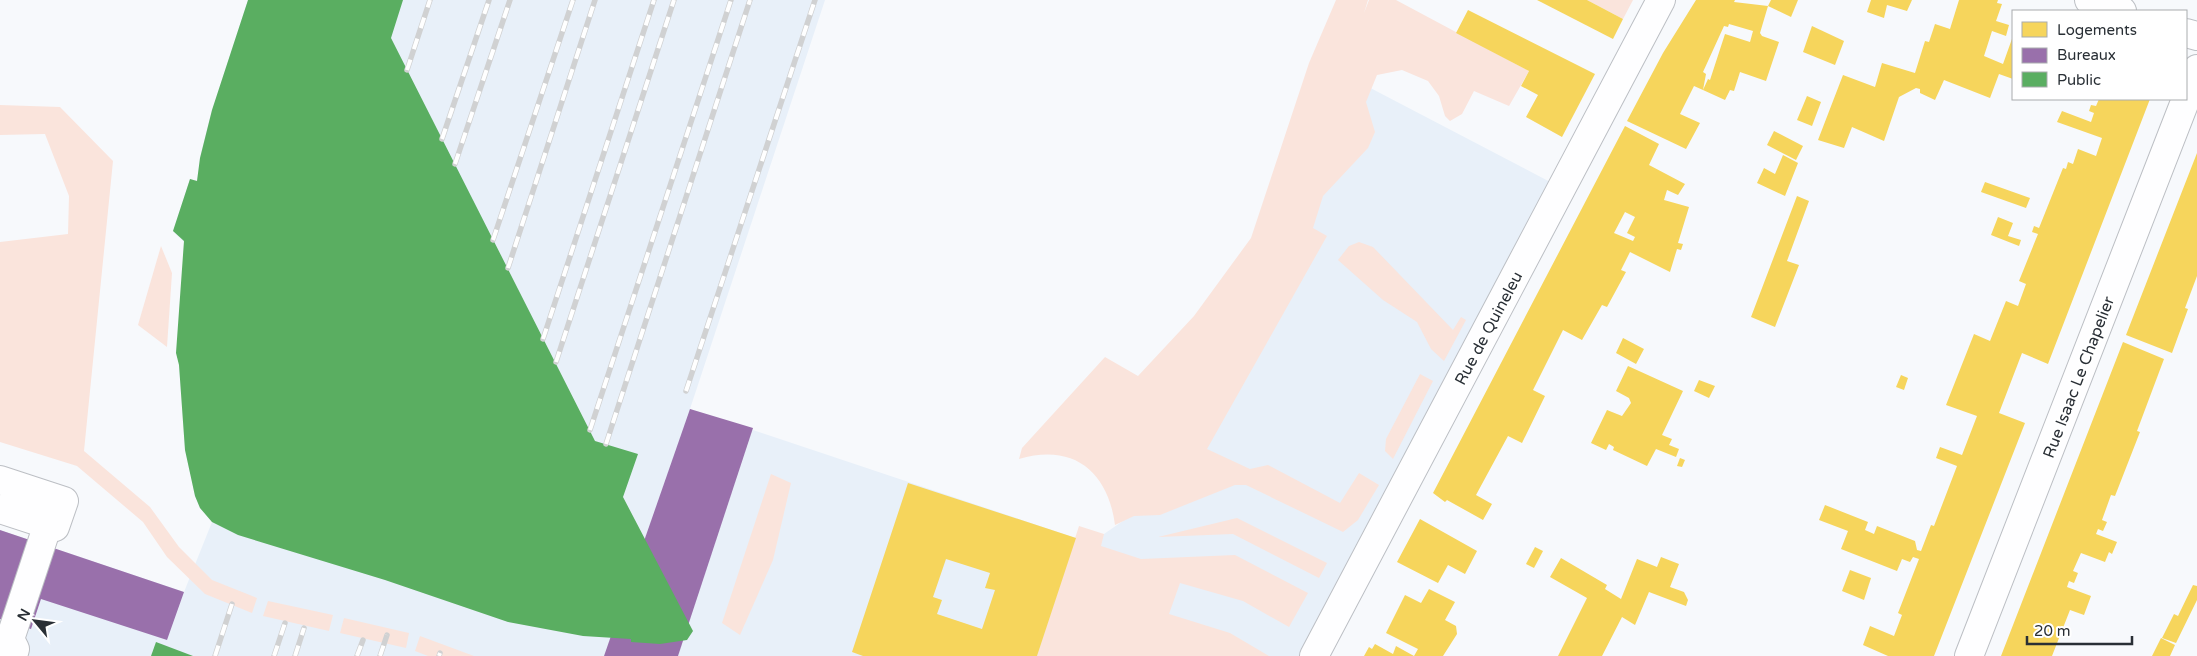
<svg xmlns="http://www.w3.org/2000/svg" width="2197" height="656" viewBox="0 0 2197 656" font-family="'Varela Round',sans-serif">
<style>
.built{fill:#e8f0f9}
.green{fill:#fae4dc}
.homes{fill:#f6d55c;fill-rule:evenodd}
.offices{fill:#9970ab}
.public{fill:#5aae61}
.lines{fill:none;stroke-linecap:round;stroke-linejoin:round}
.minor-casing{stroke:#bcbfc4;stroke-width:30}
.minor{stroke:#fefeff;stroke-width:28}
.rail-casing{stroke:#d0d1d2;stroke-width:5.5}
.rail{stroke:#fff;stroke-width:4;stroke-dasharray:11;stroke-linecap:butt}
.labels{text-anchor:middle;stroke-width:5;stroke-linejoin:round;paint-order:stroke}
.street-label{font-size:16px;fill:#292f35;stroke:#fff}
</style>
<rect width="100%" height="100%" fill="#f7f9fc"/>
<polygon class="built" points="248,0 825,0 690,409 1076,538 1104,534 1149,503 1307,230 1347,106 1357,81 1556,185 1305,656 0,656 0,530 184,592 212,522 200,508 195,496 185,450 179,365 184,242 173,231 190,179 197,181 200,158 212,110"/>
<g class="green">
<path d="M1336,0H1368L1364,13L1369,0H1396L1529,71L1509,106L1474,91L1462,114L1450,121L1445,116L1439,96L1428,81L1402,70L1377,75L1366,102L1375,132L1368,148L1323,196L1313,228L1327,236L1207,449L1250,469L1268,465L1340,503L1359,473L1379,485L1358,520L1343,532L1246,485H1235L1160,515L1134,516L1115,525C1108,471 1073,443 1019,459L1022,448L1105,357L1138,376L1194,316L1251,238L1309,63Z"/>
<polygon points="1587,0 1633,0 1623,19"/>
<polygon points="0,105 60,107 113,161 84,451 150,507 179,547 212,580 257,598 252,613 205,594 167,557 143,522 77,466 0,442 0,242 68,234 69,196 45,134 0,135"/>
<polygon points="1359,242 1373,247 1453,330 1461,317 1466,320 1444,361 1431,349 1417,322 1383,300 1338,260 1349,246"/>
<polygon points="161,246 172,273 167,347 138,325"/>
<polygon points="1420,374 1433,381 1393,459 1385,451 1386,439"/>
<polygon points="771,474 791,483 773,560 740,635 722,623"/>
<polygon points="1237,518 1327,563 1319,578 1233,534 1158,537"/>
<polygon points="1079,526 1104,534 1101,546 1141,559 1235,555 1308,593 1289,627 1243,601 1180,583 1169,614 1230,633 1269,656 1037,656"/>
<polygon points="268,601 333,615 329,631 263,616"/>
<polygon points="344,618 409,633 406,648 340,633"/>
<polygon points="420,636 474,656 428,656 415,651"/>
</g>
<g class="homes">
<polygon points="1537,0 1587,0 1623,19 1613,39"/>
<polygon points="1696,0 1735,0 1734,2 1768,6 1760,33 1762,36 1779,42 1766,81 1740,72 1734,91 1730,90 1725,100 1703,90 1708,79 1710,80 1725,34 1750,42 1753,31 1729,24 1728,27 1724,26 1703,72 1706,74 1703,90 1694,86 1680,114 1700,123 1686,149 1627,121 1663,53"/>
<polygon points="1771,0 1798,0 1791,17 1768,6"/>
<polygon points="1871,0 1912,0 1907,11 1887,5 1884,18 1867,12"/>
<polygon points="1959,0 1998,0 1997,3 2002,4 1996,21 2009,25 2006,36 1992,31 1984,56 2003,64 2013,36 2013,79 1999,74 1990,98 1944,80 1935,100 1920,93 1920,89 1916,88 1899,97 1884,141 1852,127 1844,148 1818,140 1843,75 1875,87 1882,63 1915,73 1925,41 1929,42 1935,24 1950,29"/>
<polygon points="1468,10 1595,74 1562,137 1526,117 1538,95 1521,86 1529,71 1456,33"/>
<polygon points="1812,26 1844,41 1835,65 1803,52"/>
<polygon points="1807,96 1821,102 1812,126 1797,120"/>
<polygon points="2099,99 2150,99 2048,364 2022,353 1999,413 2025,423 1934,656 1888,656 1863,645 1870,626 1894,636 1902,615 1898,613 1919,559 1913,557 1910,562 1902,559 1897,571 1841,549 1848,531 1819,520 1825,505 1868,522 1865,530 1874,534 1877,526 1915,541 1917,550 1921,551 1931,525 1934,526 1957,466 1936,458 1940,447 1962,455 1977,416 1946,405 1974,334 1990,341 2006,301 2018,306 2026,284 2019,281 2038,234 2032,232 2034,226 2039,228 2063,168 2066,169 2068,162 2073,164 2078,149 2096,156 2102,138 2057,122 2062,111 2091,122 2094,113 2089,111 2091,105 2096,106"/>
<path d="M1625,126L1659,144L1649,165L1685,184L1678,195L1667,190L1664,200L1689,207L1678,243L1683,244L1681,250L1677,249L1670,272L1630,252L1621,270L1626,272L1607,307L1602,305L1582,340L1563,330L1533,390L1545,396L1522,443L1508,436L1476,495L1492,504L1483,520L1447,500L1445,502L1433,493ZM1625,212L1635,217L1627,233L1635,237L1633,241L1614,233Z"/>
<polygon points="1774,131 1803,146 1796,160 1767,145"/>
<polygon points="2197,153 2197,276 2185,308 2188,309 2172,353 2126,335"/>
<polygon points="1783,155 1798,163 1785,196 1757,183 1764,168 1775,174"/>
<polygon points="1985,182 2030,198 2026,208 1981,192"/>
<polygon points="1797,196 1809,201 1787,261 1799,265 1775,327 1751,317"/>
<polygon points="1998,217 2013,223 2008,236 2021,240 2019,246 1991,235"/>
<polygon points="1623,338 1644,349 1636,364 1616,353"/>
<polygon points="2123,342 2164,359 2137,431 2140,432 2115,496 2111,495 2102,520 2107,522 2103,531 2098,529 2096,534 2117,542 2112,554 2109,552 2105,562 2081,553 2073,571 2078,573 2074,583 2069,581 2067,587 2091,596 2084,615 2070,610 2052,656 2001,656"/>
<polygon points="1628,366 1683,391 1662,435 1672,439 1669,445 1679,449 1676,457 1656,449 1647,466 1613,450 1614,447 1609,444 1606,450 1591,443 1607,410 1622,416 1631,403 1629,398 1616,391"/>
<polygon points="1901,375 1908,378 1904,390 1896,387"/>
<polygon points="1699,380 1715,386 1709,398 1694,391"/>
<polygon points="1680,458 1685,460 1682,467 1677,466"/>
<path d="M908,483L1076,538L1037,656H863L852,652ZM946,559L990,573L985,588L995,590L982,629L937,614L942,600L933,597Z"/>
<polygon points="1420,519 1477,551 1465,574 1448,565 1438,583 1397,562"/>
<polygon points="1535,547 1543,551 1534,568 1526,564"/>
<polygon points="1661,557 1679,564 1670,587 1684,592 1688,600 1686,606 1649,592 1635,625 1622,617 1602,656 1558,656 1587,598 1550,577 1561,558 1607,585 1605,589 1621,599 1637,559 1657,567"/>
<polygon points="1850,570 1871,578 1864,600 1842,591"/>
<polygon points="2193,585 2197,586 2197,600 2176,643 2162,638 2174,614 2178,616"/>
<polygon points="1429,589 1455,602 1445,620 1456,626 1457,634 1443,656 1364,656 1369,647 1372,649 1375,644 1393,654 1396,646 1414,656 1418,649 1386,633 1405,595 1421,603"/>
<polygon points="2161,638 2175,645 2170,656 2152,656"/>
</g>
<g class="offices">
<polygon points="690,409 753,428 678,656 604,656"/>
<polygon points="0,530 184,592 167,640 41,599 31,629 0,619"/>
</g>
<g class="public">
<polygon points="248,0 403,0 391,38 595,441 638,454 623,497 693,631 687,640 660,644 631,642 631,639 583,636 508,622 385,580 238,535 212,522 200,508 195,496 185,450 179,365 176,353 184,241 173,231 190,179 197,181 200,158 212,110"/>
<polygon points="156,642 193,656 151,656"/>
</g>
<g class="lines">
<defs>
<g id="minor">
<polyline points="2089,0 2122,11"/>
<polyline points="2186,33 2197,36"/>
<polyline points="2186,98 2197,69"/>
<polyline points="0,480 64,501 55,527 0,509"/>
<polyline points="13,656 15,649 10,639 48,524"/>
<polyline points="1314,656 1661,0"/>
<polyline points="1969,656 2186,99"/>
</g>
</defs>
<use href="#minor" class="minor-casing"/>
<use href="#minor" class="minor"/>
<defs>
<g id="rail">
<polyline points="407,70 430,0"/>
<polyline points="442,139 489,0"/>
<polyline points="455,164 510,0"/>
<polyline points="493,240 573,0"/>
<polyline points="508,268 595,0"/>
<polyline points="543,339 654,0"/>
<polyline points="556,362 674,0"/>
<polyline points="686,391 815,0"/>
<polyline points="590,430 731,0"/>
<polyline points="606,444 750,0"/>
<polyline points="215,656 232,604"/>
<polyline points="274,656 285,623"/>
<polyline points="295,656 304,628"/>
<polyline points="357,656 363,640"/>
<polyline points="380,656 387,635"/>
<polyline points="439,656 440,653"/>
</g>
</defs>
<use href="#rail" class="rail-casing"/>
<use href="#rail" class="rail"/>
</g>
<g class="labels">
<g class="street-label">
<text transform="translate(1488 328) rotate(-62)" y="6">Rue de Quineleu</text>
<text transform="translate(2078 377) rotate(-69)" y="6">Rue Isaac Le Chapelier</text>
</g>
</g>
<rect x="2012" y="10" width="175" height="90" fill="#ffffff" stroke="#a9acae"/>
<rect x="2022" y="22" width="25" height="15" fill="#f6d55c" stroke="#a9acae"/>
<text x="2057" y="35" font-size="15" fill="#292f35">Logements</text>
<rect x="2022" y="48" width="25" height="15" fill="#9970ab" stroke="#a9acae"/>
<text x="2057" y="60" font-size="15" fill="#292f35">Bureaux</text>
<rect x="2022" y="72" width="25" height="15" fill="#5aae61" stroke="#a9acae"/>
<text x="2057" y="85" font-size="15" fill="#292f35">Public</text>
<g transform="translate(35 621) rotate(299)" stroke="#ffffff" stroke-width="4" paint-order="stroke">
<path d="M0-4L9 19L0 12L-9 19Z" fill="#292f35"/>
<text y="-8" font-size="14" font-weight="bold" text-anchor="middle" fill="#292f35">N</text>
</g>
<path d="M2027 636v8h105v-8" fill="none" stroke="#292f35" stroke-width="2.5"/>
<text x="2034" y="636" font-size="15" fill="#292f35" stroke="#ffffff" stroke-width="4" paint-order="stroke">20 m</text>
</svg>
